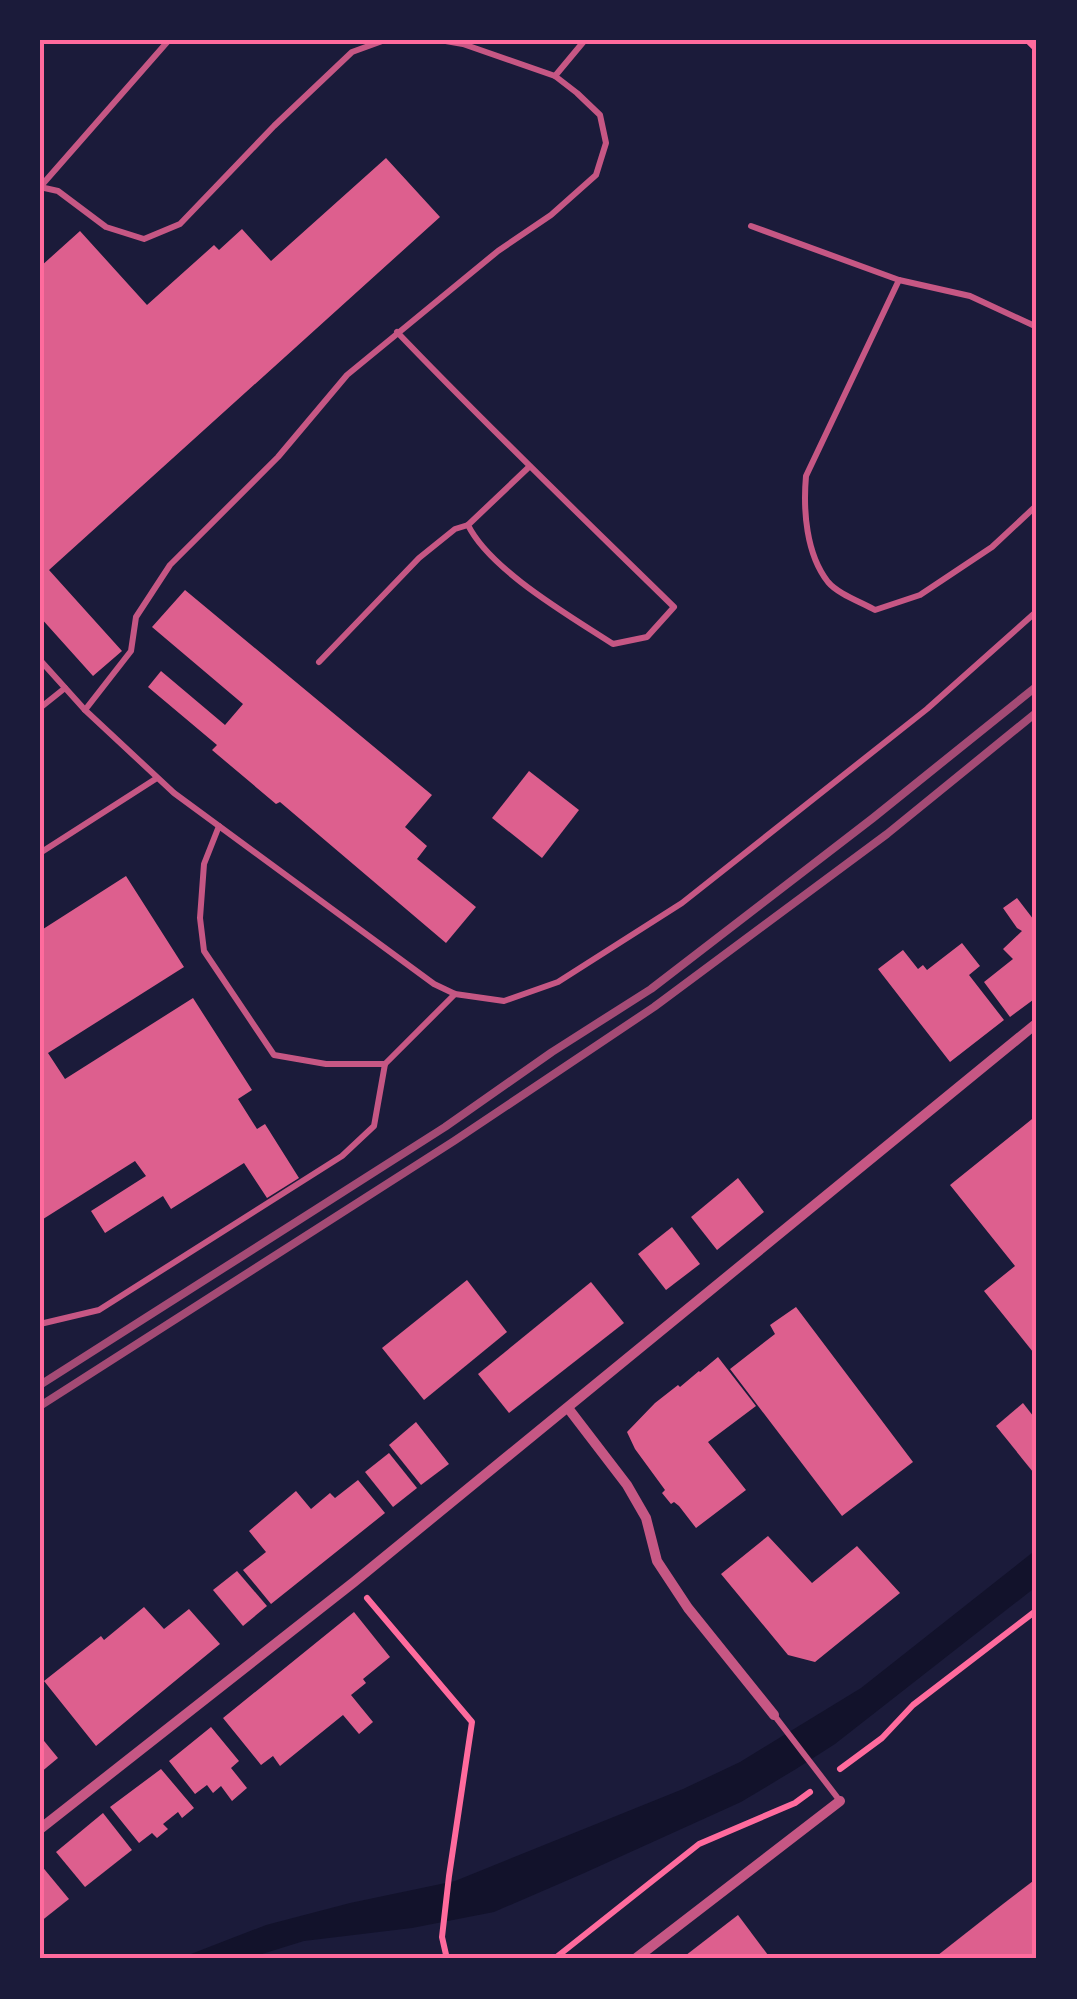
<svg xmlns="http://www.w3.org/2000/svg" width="1077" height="1999" viewBox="0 0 1077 1999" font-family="Mulish,sans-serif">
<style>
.water{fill:#12122b}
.building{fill:#dd5f8e}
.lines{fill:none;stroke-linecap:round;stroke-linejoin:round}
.path{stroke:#ff6b9d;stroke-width:6}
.service{stroke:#c65784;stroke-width:6}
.minor{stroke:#c65784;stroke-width:10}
.rail{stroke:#a44b75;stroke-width:8}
.neatline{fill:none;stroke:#ff6b9d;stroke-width:4}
</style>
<rect width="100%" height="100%" fill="#1b1b3a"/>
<polygon class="water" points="1037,1549 1037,1586 835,1744 796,1769 741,1802 582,1874 494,1912 412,1928 304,1941 246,1959 178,1959 266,1925 350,1903 455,1881 683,1789 740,1762 861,1688"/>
<g class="building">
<polygon points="386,158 440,217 49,570 122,651 93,676 40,617 40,267 80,231 147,305 214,245 219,250 242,229 271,261"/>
<polygon points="185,590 432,795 405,827 427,846 417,859 476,907 446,943 280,802 276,804 212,750 217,745 148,687 161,671 225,725 243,704 152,627"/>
<polygon points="529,771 579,810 542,858 492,818"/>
<polygon points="126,876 184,967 48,1053 65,1079 193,998 252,1090 238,1099 257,1129 265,1124 299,1178 267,1198 244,1163 171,1209 163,1196 105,1233 91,1211 146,1176 135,1161 40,1221 40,931"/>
<polygon points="1017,898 1037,924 1037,997 1010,1017 984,982 1013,959 1003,949 1022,931 1017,928 1003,908"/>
<polygon points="962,943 980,966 969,975 1004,1020 950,1062 878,969 903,950 918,969 923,965 927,970"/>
<polygon points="1037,1115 1036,1293 1037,1357 984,1291 1015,1266 950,1185"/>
<polygon points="738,1178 764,1212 717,1250 691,1217"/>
<polygon points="672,1227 700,1264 666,1290 638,1254"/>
<polygon points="467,1280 507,1332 424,1400 382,1348"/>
<polygon points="591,1282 624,1323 509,1413 478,1374"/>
<polygon points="796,1307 913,1462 842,1516 730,1369 775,1334 770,1325"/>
<polygon points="718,1357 756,1406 708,1442 746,1490 696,1528 679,1506 674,1502 671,1504 662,1493 665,1490 635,1449 627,1432 655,1403 678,1385 680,1387 699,1371 700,1372"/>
<polygon points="1023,1403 1037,1421 1037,1477 996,1426"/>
<polygon points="416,1422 449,1464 421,1485 389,1445"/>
<polygon points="389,1453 417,1488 393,1507 365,1472"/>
<polygon points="358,1480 385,1513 271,1604 243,1570 266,1552 249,1531 296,1491 311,1509 330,1493 335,1498"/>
<polygon points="768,1536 812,1583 857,1546 900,1593 815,1662 788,1655 721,1574"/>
<polygon points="237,1571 267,1606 243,1626 213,1590"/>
<polygon points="144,1607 164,1629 189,1609 220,1644 96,1746 44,1681 101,1636 104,1640"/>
<polygon points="354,1612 390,1657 363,1679 366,1683 351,1695 373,1722 359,1734 343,1715 280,1766 273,1756 261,1765 223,1718"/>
<polygon points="211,1727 239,1761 231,1768 247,1788 232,1801 221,1786 213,1793 207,1785 195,1794 169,1761"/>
<polygon points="40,1736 58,1758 40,1773"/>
<polygon points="161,1769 194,1808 182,1818 178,1812 163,1824 168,1829 157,1838 152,1833 139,1843 110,1807"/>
<polygon points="103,1813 132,1850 85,1887 56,1852"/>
<polygon points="40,1864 69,1899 40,1922"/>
<polygon points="1037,1878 1037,1959 933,1959 1003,1904"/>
<polygon points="738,1915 771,1959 681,1959"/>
</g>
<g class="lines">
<g class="path">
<polyline points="1027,40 1037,50"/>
<polyline points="367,1598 472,1722 449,1876 442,1937 447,1959"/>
<polyline points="840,1769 882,1738 913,1705 1037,1610"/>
<polyline points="554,1959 699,1844 795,1803 810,1792"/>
</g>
<g class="service">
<polyline points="555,76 585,40"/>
<polyline points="41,186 169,40"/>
<polyline points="40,187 58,191 106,227 144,239 180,224 274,126 352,52 385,40"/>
<polyline points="751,226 899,280 970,296 1037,327"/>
<path d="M899,280L806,476C803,510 806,554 828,582C838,594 861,602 875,610L920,595L992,547L1037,505"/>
<path d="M397,332C487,426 581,516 674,607L647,637L613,644C570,616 490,570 468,525L530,466"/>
<polyline points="40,660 85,710 174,793 434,984 455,994 504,1001 558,982 682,903 927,709 1037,611"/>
<polyline points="319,662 419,558 455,529 468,525"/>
<polyline points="40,708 65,688"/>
<polyline points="85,710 131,651 136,617 170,565 278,457 347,375 498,251 551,215 596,175 606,143 600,115 577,93 555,76 463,44 440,40"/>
<polyline points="219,826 204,864 200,918 204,951 274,1055 326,1064 385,1064"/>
<polyline points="40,853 157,778"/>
<polyline points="40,1324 99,1310 342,1156 374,1126 385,1064 455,994"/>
<polyline points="774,1715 840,1801"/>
</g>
<g class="minor">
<polyline points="568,1408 627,1485 646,1518 657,1561 688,1608 774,1715"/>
<polyline points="40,1829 354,1582 1037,1023"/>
<polyline points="635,1959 840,1801"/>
</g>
<g class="rail">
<polyline points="40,1385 445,1127 552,1052 651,989 873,818 1037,686"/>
<polyline points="40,1406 454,1141 654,1007 887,834 1037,712"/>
</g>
</g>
<rect width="1077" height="1999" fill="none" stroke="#1b1b3a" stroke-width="85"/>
<rect x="42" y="42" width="992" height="1914" class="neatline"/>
</svg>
